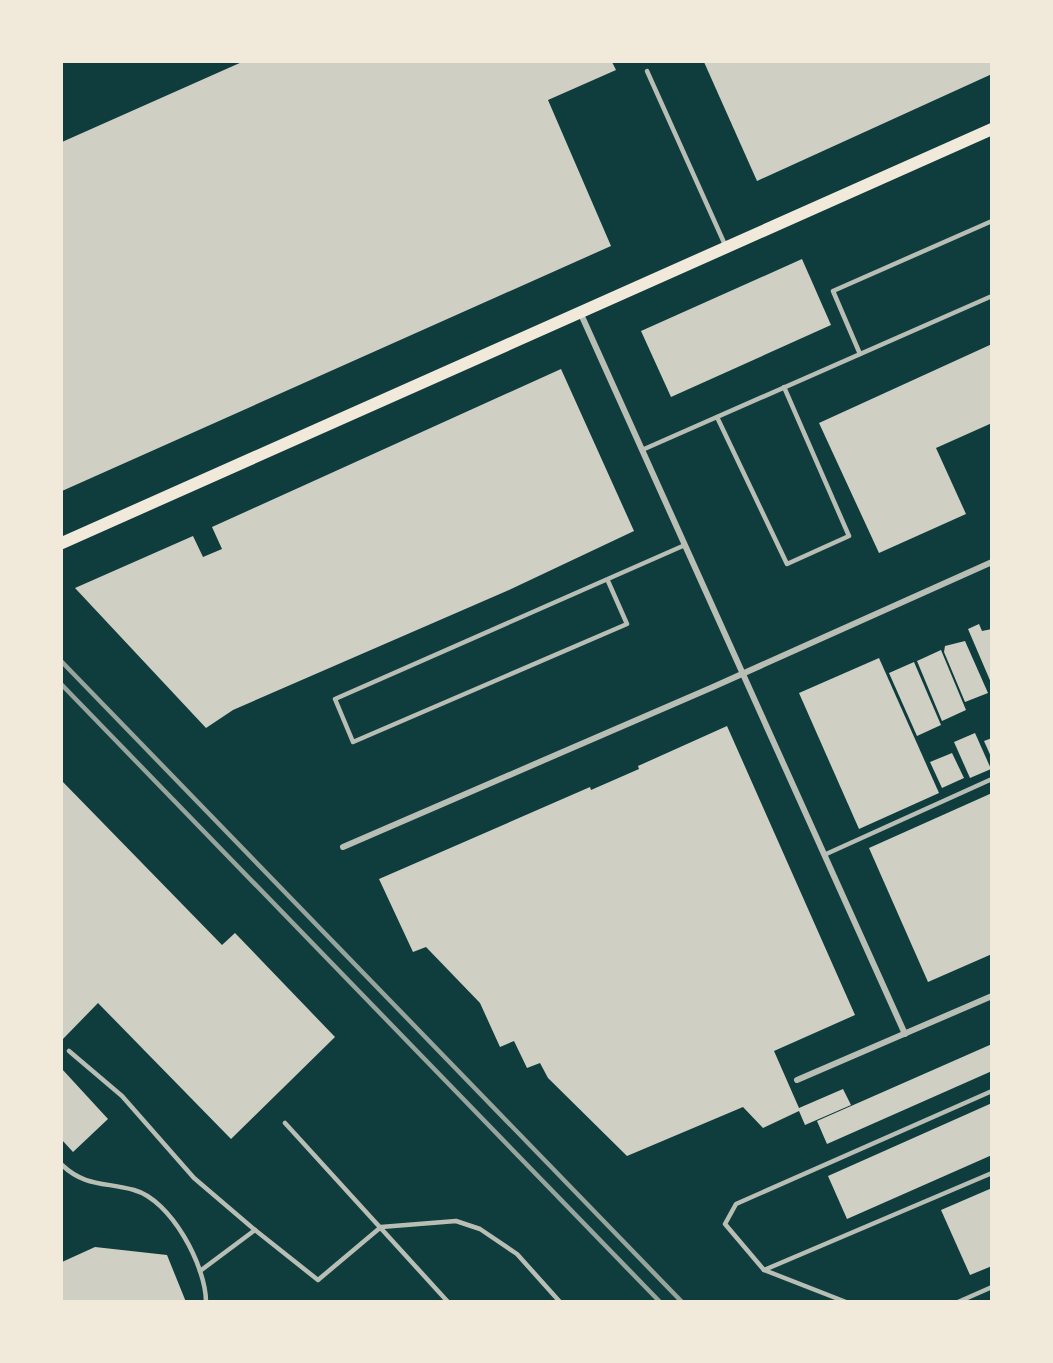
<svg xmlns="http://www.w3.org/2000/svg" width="1053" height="1363" viewBox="0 0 1053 1363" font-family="'Libre Baskerville',serif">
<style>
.building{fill:#cfcfc3}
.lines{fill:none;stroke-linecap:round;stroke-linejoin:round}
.service{stroke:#b8beb3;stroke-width:4.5}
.minor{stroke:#b8beb3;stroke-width:6}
.secondary{stroke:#f1e9da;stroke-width:12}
.rail{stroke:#97a49c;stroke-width:4.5}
</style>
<rect width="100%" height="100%" fill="#0f3d3e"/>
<g class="building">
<polygon points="242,62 612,62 616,70 548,100 611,246 62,491 62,142"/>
<polygon points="704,62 992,62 992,74 757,181"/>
<polygon points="802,259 831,325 671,397 641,331"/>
<polygon points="992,344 992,423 936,448 966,514 879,553 819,423"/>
<polygon points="561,369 634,531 509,590 233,710 206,728 75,588 193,536 203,557 222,549 212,527"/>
<polygon points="979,624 982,631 992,629 992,685 968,629"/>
<polygon points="965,641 988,693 965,702 944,652 945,646"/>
<polygon points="941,650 966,710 942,721 917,661"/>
<polygon points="879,658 939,793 859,829 799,693"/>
<polygon points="914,662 941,725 917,736 889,673"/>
<polygon points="727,726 855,1015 774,1051 799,1108 843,1089 851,1105 805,1125 799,1111 763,1128 743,1107 627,1156 548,1078 540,1063 527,1068 514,1041 500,1047 480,1003 426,947 413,952 379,879 590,787 591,790 639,769 638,766"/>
<polygon points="975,733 991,769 970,778 954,742"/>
<polygon points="992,738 992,759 984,741"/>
<polygon points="952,753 964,778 942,788 930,762"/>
<polygon points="62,781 222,945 235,933 335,1037 231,1139 98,1003 62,1040"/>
<polygon points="992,793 992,954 928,982 869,848"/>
<polygon points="992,1044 992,1071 827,1144 817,1121"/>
<polygon points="62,1069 108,1119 73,1152 62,1140"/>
<polygon points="992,1103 992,1155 847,1219 828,1176"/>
<polygon points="992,1188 992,1266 970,1275 941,1210"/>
<polygon points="95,1247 167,1255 186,1302 62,1302 62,1262"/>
</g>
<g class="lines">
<g class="service">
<polyline points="647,71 726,247"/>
<polyline points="860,354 833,291 992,221"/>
<polyline points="717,417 787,564 849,536 784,387"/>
<polyline points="642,450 992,296"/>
<polyline points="608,581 627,624 353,742 335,699 685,545"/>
<polyline points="824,855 992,779"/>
<polyline points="69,1051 122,1096 194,1178 255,1230 200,1271"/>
<polyline points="285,1123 448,1302"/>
<path d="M62,1165C85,1187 106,1182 134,1190C171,1200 206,1266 206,1302"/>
<polyline points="255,1230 318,1280 381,1227 456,1221 480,1229 517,1254 560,1302"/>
<polyline points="764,1270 992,1173"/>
<polyline points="846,1302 764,1270 725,1224 736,1204 992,1091"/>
<polyline points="958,1302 992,1287"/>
</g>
<g class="minor">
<polyline points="580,312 905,1034"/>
<polyline points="343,847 713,687 992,562"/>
<polyline points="797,1080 992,996"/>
</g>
<polyline class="secondary" points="62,543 992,129"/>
<g class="rail">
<polyline points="62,662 682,1302"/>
<polyline points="62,685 660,1302"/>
</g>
</g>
<rect width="1053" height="1363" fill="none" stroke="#f1e9da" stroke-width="126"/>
</svg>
